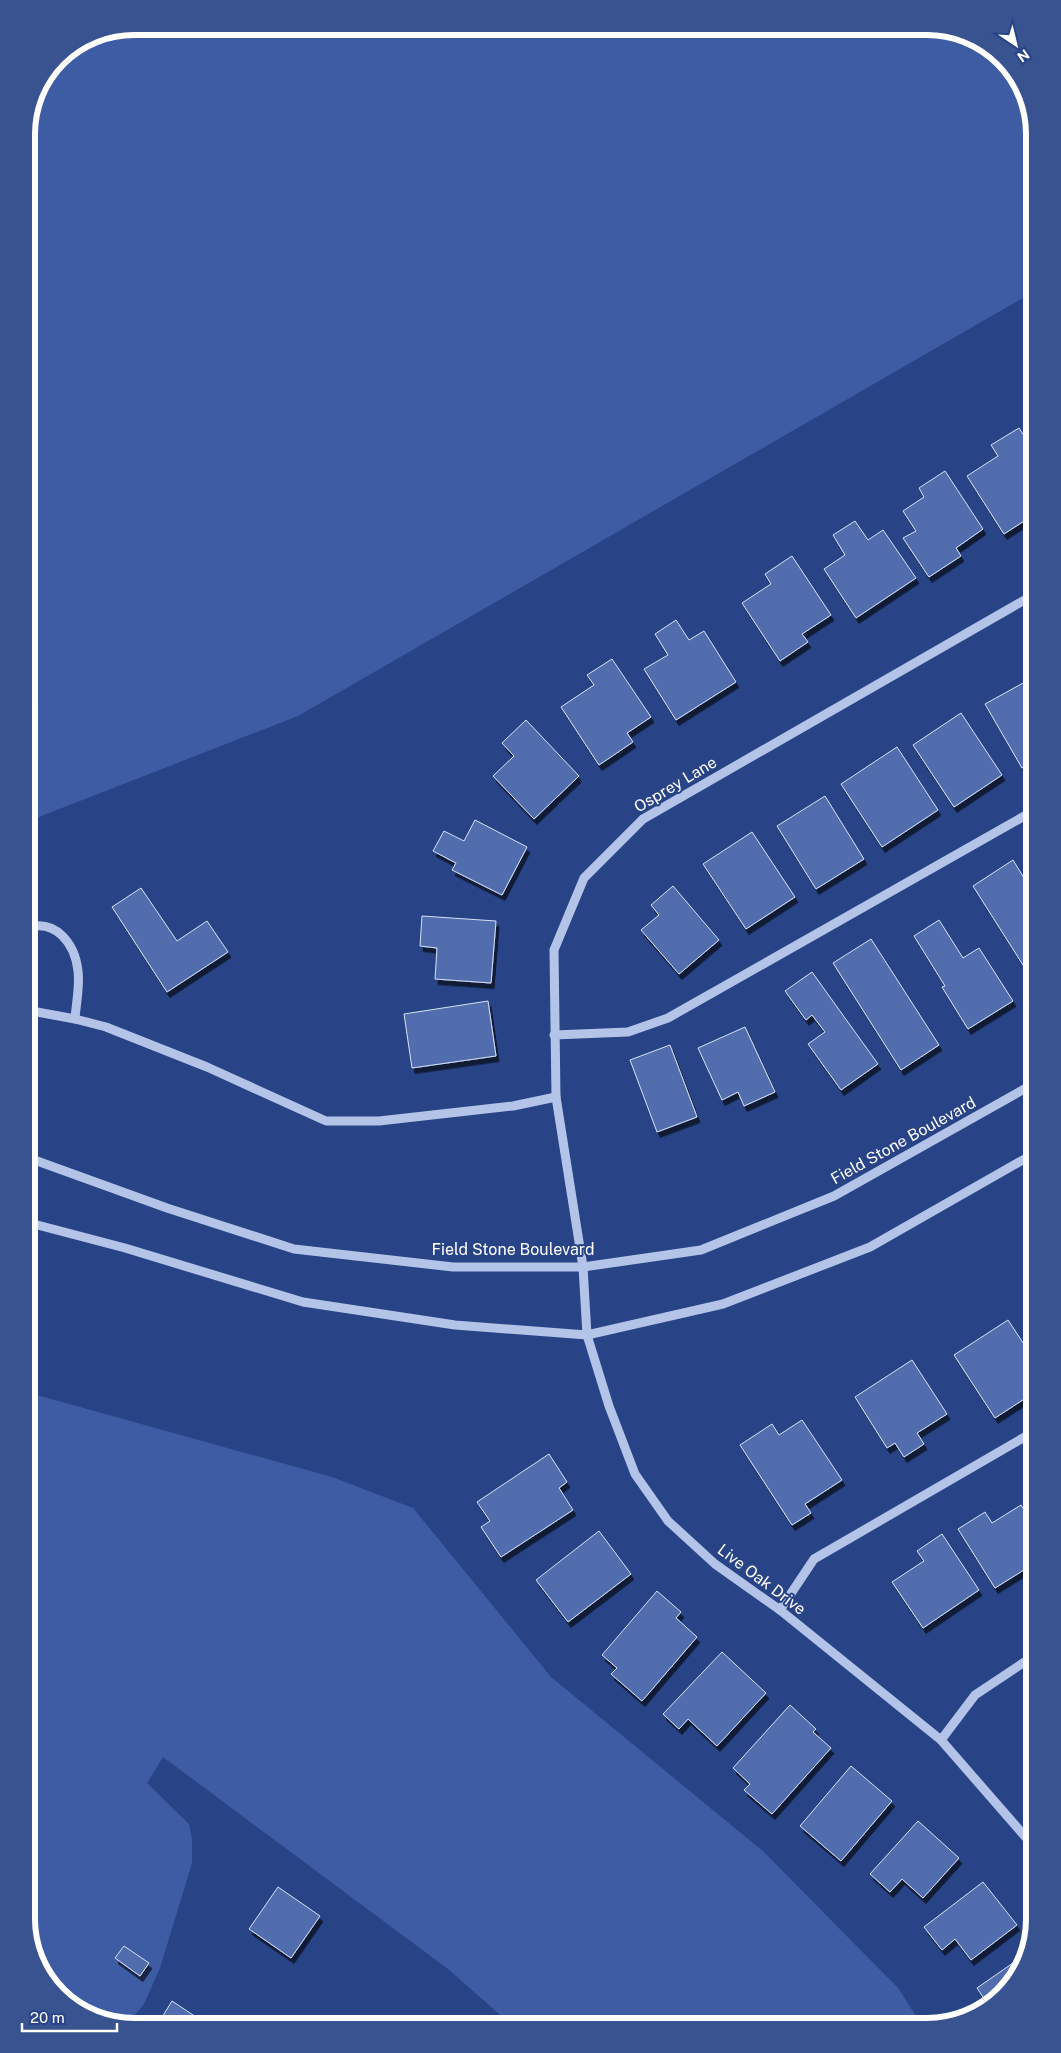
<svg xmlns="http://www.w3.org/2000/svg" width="1061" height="2053" viewBox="0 0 1061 2053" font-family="'Public Sans',sans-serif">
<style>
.green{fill:#3d5ca3}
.building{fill:#516dae;stroke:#d7e1f6;filter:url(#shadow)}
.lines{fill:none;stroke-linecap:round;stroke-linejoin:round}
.minor{stroke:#b4c4e8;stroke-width:9}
.labels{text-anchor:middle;stroke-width:4;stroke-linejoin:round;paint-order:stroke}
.street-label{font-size:16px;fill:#fff;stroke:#284487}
.rim{fill:none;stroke:#fff;stroke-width:6}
</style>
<defs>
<filter id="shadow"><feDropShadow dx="3" dy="5.5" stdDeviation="0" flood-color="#0009"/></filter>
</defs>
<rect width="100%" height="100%" fill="#284487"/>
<g class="green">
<polygon points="134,26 934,27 992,48 1026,93 1035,134 1035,291 298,716 26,822 26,127 35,93 58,58 93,34"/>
<polygon points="26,1392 332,1477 413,1508 551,1677 764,1852 898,1988 923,2027 514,2027 448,1969 163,1757 147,1783 189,1824 192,1839 192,1863 160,1968 144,2004 126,2026 74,2008 35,1960 26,1919"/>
</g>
<g class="building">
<polygon points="1019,428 1035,453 1035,501 1031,503 1035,514 1004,534 967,476 998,456 991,445"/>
<polygon points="945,471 983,529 956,548 961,556 929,577 903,538 916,531 903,511 924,497 919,488"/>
<polygon points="855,521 868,540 883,530 916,578 856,618 824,569 845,555 833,535"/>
<polygon points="792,556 831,615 802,634 808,642 780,661 742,603 771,584 765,574"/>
<polygon points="676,620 689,640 704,631 736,682 676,720 644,669 668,655 655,634"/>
<polygon points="612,659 651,717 627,733 633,742 599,765 561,707 594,685 587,675"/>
<polygon points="1034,677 1035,761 1022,768 985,704"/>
<polygon points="961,713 1002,775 954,807 913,745"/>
<polygon points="526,720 579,776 534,819 493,776 514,756 502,743"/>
<polygon points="897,747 938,810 882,847 841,784"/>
<polygon points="825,796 864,859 816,889 777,826"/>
<polygon points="475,820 527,847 502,895 452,870 456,863 433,851 444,831 464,841"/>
<polygon points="752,832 795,897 746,929 703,864"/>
<polygon points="1013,860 1035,896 1035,984 973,886"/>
<polygon points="673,886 719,940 679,974 641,930 659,915 651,905"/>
<polygon points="141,888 177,941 207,921 228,952 167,992 112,907"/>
<polygon points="422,916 496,921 491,983 435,979 437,948 420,946"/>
<polygon points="939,920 963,958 979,948 1013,1001 968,1029 942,987 945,986 914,936"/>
<polygon points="871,939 939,1045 901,1070 833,963"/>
<polygon points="812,972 878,1064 841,1090 808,1044 825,1032 812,1015 806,1020 785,991"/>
<polygon points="488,1001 496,1056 412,1068 404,1014"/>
<polygon points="745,1027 775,1092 744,1106 738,1092 722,1100 698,1048"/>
<polygon points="670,1045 697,1117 657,1132 630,1060"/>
<polygon points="1008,1320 1035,1361 1035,1392 995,1418 954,1355"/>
<polygon points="912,1360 947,1414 917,1433 924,1444 904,1457 895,1443 887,1448 855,1397"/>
<polygon points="802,1420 842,1480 805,1504 811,1513 792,1525 740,1445 772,1424 779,1435"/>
<polygon points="549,1454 567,1482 559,1488 573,1510 501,1557 481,1527 490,1521 477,1502"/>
<polygon points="1021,1505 1035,1526 1035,1563 995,1588 958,1529 985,1512 992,1523"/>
<polygon points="599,1531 631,1574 568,1622 536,1580"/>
<polygon points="942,1534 979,1590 923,1628 892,1582 924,1561 917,1551"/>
<polygon points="657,1591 681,1612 676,1618 697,1637 642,1701 611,1674 617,1668 602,1655"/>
<polygon points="722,1652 766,1693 717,1746 688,1719 679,1729 663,1714"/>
<polygon points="790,1705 816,1729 813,1732 831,1748 772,1814 744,1790 750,1784 733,1768"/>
<polygon points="851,1766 892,1801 841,1861 800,1826"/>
<polygon points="918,1821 959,1858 923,1898 902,1879 890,1892 870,1874"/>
<polygon points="983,1882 1017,1925 971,1960 955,1939 942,1950 924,1927"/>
<polygon points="278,1887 320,1916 291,1958 249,1929"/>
<polygon points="124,1946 149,1963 140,1976 115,1958"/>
<polygon points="1023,1956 1016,1979 987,2003 977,1988"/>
<polygon points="172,2001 211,2027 156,2027"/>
</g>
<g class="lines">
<g class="minor">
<path d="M26,928C56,918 75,944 78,971C80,986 76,1004 75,1019"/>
<polyline points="26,1010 75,1019 106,1027 207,1067 326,1121 379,1121 513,1106 556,1097"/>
<polyline points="554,1035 628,1032 668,1018 1035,810"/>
<polyline points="26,1157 167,1208 294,1249 453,1267 583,1267 701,1250 834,1196 1035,1083"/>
<polyline points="26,1222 125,1248 303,1302 455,1325 587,1335 723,1304 870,1247 1035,1153"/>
<polyline points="780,1610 814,1559 1035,1431"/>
<polyline points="941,1740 975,1695 1035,1655"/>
<polyline points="1035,1848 941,1740 780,1610 715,1564 668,1521 635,1474 609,1406 587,1335 583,1267 556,1097 554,950 584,878 643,819 1035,594"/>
</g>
</g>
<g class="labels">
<g class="street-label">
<text transform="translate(675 784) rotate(-31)" y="6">Osprey Lane</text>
<text transform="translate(903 1140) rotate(-29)" y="6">Field Stone Boulevard</text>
<text x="513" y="1255">Field Stone Boulevard</text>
<text transform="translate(762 1579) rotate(37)" y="6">Live Oak Drive</text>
</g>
</g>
<path d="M0 0H1061V2053H0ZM134 35H927A99 99 0 0 1 1026 134V1919A99 99 0 0 1 927 2018H134A99 99 0 0 1 35 1919V134A99 99 0 0 1 134 35Z" fill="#395391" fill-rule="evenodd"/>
<path class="rim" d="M134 35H927A99 99 0 0 1 1026 134V1919A99 99 0 0 1 927 2018H134A99 99 0 0 1 35 1919V134A99 99 0 0 1 134 35Z"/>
<g transform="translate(1016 45) rotate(145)" stroke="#284487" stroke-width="4" paint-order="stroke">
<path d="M0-4L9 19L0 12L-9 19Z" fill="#ffffff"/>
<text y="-8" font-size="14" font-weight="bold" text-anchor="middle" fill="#ffffff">N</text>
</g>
<path d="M22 2023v8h95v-8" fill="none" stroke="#ffffff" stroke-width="2.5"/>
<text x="30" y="2023" font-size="15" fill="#ffffff" stroke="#284487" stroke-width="4" paint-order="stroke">20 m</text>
</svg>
